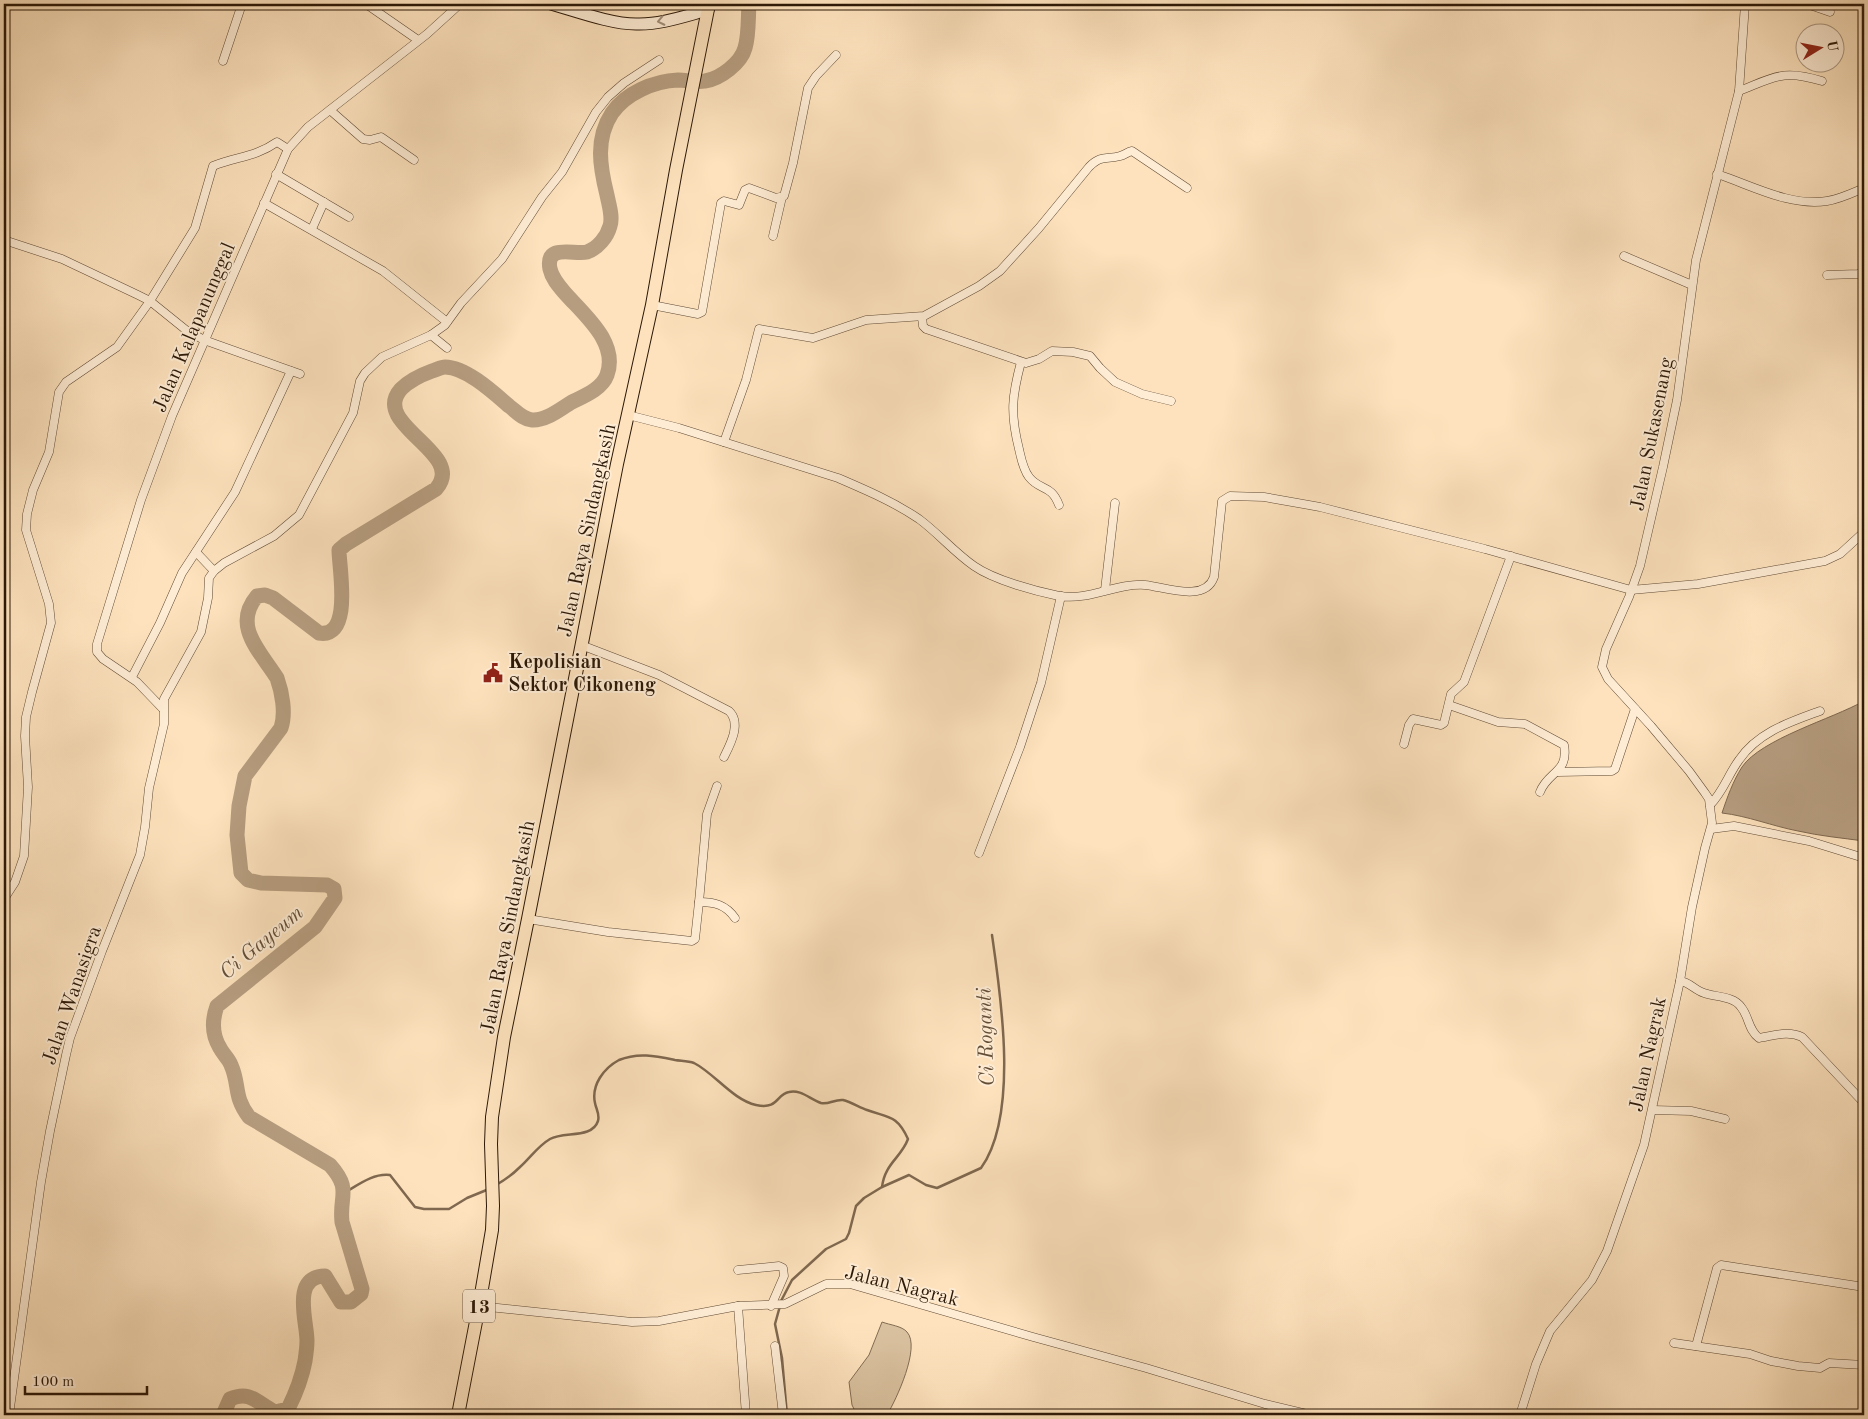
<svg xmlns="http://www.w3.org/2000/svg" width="1868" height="1419" viewBox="0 0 1868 1419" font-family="'Old Standard TT',serif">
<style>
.green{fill:#d9c09e;stroke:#826c52}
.water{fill:#b69d7f;stroke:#7f684f}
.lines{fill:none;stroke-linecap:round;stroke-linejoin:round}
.stream{stroke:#7f684f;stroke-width:2.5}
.river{stroke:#b69d7f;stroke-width:15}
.minor-casing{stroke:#604a34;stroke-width:9}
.secondary-casing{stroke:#2c1807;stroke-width:13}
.trunk-casing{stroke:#2c1807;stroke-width:14}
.minor{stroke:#feecd4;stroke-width:8}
.secondary{stroke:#feecd4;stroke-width:11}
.trunk{stroke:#fde2bd;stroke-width:12}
.oneway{stroke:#a08d78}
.labels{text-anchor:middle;stroke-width:4;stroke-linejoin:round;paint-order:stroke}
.shield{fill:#feecd4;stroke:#6b5844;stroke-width:1}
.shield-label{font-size:19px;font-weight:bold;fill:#2c1807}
.street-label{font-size:20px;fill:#2c1807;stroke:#feecd4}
.poi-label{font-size:20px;font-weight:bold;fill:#2c1807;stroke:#feecd4;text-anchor:start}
.water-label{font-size:21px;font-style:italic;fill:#634d37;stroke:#feecd4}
</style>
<rect width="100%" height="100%" fill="#fde2bd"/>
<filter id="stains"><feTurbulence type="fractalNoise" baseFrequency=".004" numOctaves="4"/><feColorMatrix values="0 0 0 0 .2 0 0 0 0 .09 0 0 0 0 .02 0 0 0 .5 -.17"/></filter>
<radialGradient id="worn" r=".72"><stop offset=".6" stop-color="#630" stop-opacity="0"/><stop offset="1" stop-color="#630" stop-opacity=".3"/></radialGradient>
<path class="green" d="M882,1322C890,1325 902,1326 907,1332C921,1347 896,1400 887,1415H857L852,1405L849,1382L869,1355Z"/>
<path class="water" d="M1864,701V841C1842,838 1820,836 1798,831C1772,826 1748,816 1722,813C1727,798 1733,781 1742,767C1761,739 1832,719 1864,701Z"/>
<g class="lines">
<g class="stream">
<path d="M496,1185C505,1180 513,1174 520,1167C530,1158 538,1146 550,1139C564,1131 592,1139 598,1121C600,1114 596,1109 595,1103C591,1085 604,1068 619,1060C638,1052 656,1056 675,1060C681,1061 688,1061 694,1063C714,1073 733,1100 756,1105C779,1110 776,1094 789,1092C800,1089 810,1099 821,1103C828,1105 835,1099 843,1100C851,1102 859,1107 867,1110C889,1118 897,1115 908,1139C901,1158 885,1163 882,1187"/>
<path d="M344,1193C358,1185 373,1173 390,1175L415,1207L424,1209H449L467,1198L489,1189"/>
<path d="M781,1301L792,1280L826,1249L846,1239L849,1233L856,1206L864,1198L882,1187L909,1175L926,1185L937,1188L981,1168C1019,1115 1001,997 992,935"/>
<polyline points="780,1306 775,1324 782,1358 787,1415"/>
</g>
<path class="river" d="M223,1415L230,1399C251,1390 257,1403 275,1412L288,1409C296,1393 302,1377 305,1361C306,1354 307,1347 307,1341C307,1321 291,1277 325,1276L341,1302H351L361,1294L362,1289L342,1222C339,1195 352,1190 330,1165L249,1117C233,1096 240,1085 231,1065C229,1059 223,1054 220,1048C212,1035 212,1020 217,1006L315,927L335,898L334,889L327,885L261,883L248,880L241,873L237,835L239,806L245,776L281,728C286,713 282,692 277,678C260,651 232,626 257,596L265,595L273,598L319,633C353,639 339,568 339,550L346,544L436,489C468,453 369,425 401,389C409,381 421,375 432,371C436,370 441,367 445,367C466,367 494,393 509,406C516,411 522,419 532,420C546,421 560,409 572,402C584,396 602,389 607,375C619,342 583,314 564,292C558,285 552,278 550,269C545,243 574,255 587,252C598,248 607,237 610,226C613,217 609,205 607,195C600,167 595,139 612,113C626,93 654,81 678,80C687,80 696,83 705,81C720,79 741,63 745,48C749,35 748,18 749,4"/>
<defs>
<g id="minor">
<polyline points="366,4 418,40"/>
<polyline points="1807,4 1830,12"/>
<polyline points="223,61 242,4"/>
<path d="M1739,91C1775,77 1783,69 1822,81"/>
<polyline points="330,110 363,139 370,140 381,137 414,160"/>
<polyline points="276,174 349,217"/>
<path d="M1717,174C1751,185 1790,207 1827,201C1840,199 1852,193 1864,188"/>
<polyline points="264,203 383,271 447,322"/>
<polyline points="312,229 324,202"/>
<polyline points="773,236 782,197"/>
<polyline points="4,240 62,259 138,295 150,301 186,330 204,340 300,374"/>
<polyline points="1624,256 1692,285"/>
<polyline points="1827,275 1858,274 1864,272"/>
<polyline points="652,305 698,314 702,312 721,203 724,201 739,205 745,190 749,188 776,198 784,196 793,163 808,88 816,76 836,55"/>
<polyline points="922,317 923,326 926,329 1026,363 1039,359 1052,351 1073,352 1090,356 1100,368 1115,382 1142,394 1171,401"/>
<polyline points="431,335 447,348"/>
<path d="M1021,362C1012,396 1010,413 1019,449C1021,458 1023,469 1029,477C1040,491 1051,484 1059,505"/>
<path d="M628,415L679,428L838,478C866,490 894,502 919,519C938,533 954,552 974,566C994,580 1035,591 1059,596C1089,601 1116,583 1145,585C1165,587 1205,603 1214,577L1222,501L1230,496L1264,497L1320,507L1485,549L1631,590L1698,584L1825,561L1840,554L1864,532"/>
<path d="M724,442L746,380L759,329L813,338L866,320L924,316L979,286L1000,271L1039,228L1089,167C1102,154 1107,160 1120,156C1125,155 1127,152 1132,151L1187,188"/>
<polyline points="196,552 214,571"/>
<polyline points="1105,590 1115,503"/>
<path d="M581,645L659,675L729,711C742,723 730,745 724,757"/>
<polyline points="132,677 160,623 182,573 235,492 291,371"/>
<path d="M1449,705L1498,722L1525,724L1564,745C1569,773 1548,771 1540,792"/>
<polyline points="163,709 137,682 103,659 97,652 97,644 141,500 172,416 288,149 308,127 427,34 460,4"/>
<polyline points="1404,744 1409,725 1413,719 1441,725 1444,723 1451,694 1464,682 1511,556"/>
<polyline points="1558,772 1612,771 1615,769 1635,709"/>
<path d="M1710,805C1723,792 1728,775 1739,760C1758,732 1790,722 1820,711"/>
<polyline points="1711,829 1734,826 1809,841 1864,858"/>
<polyline points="979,853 1020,747 1041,683 1061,596"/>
<path d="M4,899L15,882L24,856L28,787L25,736L26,717L32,692L51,623L49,604L26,530L27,514L33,490L49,452L59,392L66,382L117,347L150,301L195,228L213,166C237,156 254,158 277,142L288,149"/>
<polyline points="699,902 707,814 717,786"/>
<path d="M528,919L608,932L692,941L695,939L699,902C715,902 726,905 735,918"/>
<path d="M1680,981C1689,982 1695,990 1704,993C1715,997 1734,996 1741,1007C1749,1016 1748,1030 1759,1038C1773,1036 1788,1030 1802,1037L1864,1103"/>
<polyline points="1653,1110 1691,1111 1725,1119"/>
<polyline points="738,1270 779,1266 783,1268 784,1276 771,1306"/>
<polyline points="479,1306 632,1322 659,1321 738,1306 785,1304 826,1284 850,1284 1033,1337 1146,1368 1265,1404 1311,1415"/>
<polyline points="738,1306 746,1415"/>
<polyline points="1674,1343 1750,1354 1771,1361 1798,1366 1820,1368 1829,1363 1864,1365"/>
<polyline points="775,1346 783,1415"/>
<polyline points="1696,1346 1717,1268 1721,1265 1864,1287"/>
<polyline points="9,1415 41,1182 50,1131 66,1055 70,1038 102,951 140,855 145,827 149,788 164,724 164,699 201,632 208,598 209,578 214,571 224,563 274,536 299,515 353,413 360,381 365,373 382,357 431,335 445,325 461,303 502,259 542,197 562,172 596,112 608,97 624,83 659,60"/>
<polyline points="1520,1415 1536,1364 1550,1331 1592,1280 1607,1251 1644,1145 1680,981 1692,907 1705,848 1712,823 1709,799 1705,793 1689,771 1651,726 1608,679 1602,667 1606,649 1629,597 1640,566 1663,467 1677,400 1696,260 1739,91 1745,4"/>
</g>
<path id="secondary" d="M551,4C576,11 611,24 636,24C660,25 685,16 708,10"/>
<polyline id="trunk" points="458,1415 479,1306 492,1230 493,1206 491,1144 492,1117 504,1037 528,919 617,464 652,305 676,170 709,4"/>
</defs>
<use href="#minor" class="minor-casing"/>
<use href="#secondary" class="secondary-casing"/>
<use href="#trunk" class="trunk-casing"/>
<use href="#minor" class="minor"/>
<use href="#secondary" class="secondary"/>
<use href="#trunk" class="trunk"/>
</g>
<defs><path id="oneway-chevron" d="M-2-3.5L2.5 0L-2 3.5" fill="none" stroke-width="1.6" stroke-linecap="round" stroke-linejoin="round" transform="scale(1.25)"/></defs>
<use class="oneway" href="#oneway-chevron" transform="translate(661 21) rotate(168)"/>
<defs>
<symbol id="civic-bare" viewBox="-9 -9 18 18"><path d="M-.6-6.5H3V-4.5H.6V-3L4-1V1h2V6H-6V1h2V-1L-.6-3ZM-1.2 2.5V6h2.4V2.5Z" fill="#8f2418" stroke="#feecd4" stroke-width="2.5" paint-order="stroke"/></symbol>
</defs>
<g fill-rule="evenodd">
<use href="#civic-bare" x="479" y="659" width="28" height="28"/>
</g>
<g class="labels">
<rect class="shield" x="463" y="1289.5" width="32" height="33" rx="4"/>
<g class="shield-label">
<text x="479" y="1313">13</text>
</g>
<g class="street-label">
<text transform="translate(193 327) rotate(-67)" y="7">Jalan Kalapanunggal</text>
<text transform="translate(1651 434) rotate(-79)" y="7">Jalan Sukasenang</text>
<text transform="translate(586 530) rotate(-78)" y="7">Jalan Raya Sindangkasih</text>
<text transform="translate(507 927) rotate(-79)" y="7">Jalan Raya Sindangkasih</text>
<text transform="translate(71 995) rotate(-71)" y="7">Jalan Wanasigra</text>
<text transform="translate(1647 1054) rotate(-78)" y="7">Jalan Nagrak</text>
<text transform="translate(902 1285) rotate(14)" y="7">Jalan Nagrak</text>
</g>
<g class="poi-label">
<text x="508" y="668">Kepolisian<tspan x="508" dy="23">Sektor Cikoneng</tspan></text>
</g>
<g class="water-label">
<text transform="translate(261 942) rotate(-40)" y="7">Ci Gayeum</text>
<text transform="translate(985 1037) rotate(-92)" y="7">Ci Roganti</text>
</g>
</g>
<rect width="1868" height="1419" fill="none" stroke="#fde2bd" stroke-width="20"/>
<rect x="5" y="5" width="1858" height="1409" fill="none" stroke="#2c1807" stroke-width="2.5"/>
<rect x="10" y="10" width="1848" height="1399" fill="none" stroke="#2c1807"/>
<g transform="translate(1820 48) rotate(80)"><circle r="24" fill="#feecd4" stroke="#aa9782"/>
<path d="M0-4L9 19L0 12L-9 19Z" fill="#8f2418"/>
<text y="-8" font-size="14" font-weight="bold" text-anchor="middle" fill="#2c1807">U</text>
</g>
<path d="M25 1386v8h122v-8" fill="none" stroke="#2c1807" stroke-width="2.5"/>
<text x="32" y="1386" font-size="15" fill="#2c1807" stroke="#feecd4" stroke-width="4" paint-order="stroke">100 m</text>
<rect width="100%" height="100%" filter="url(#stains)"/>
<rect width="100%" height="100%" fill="url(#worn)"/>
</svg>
